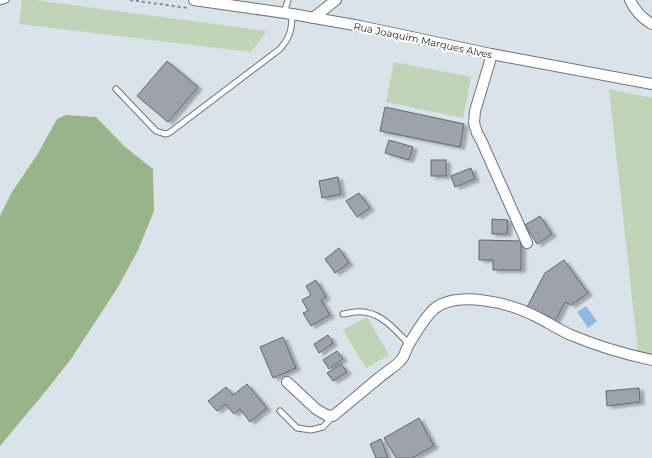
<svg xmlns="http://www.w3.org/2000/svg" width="652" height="458" viewBox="0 0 652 458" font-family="Montserrat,sans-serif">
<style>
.green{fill:#c0d4b7}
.forest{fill:#97b588}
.water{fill:#91b8e0}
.building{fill:#9ca3aa;stroke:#61686e;filter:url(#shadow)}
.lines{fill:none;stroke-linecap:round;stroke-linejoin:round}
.service-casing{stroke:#6e747a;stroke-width:7}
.minor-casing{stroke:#6e747a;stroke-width:12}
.path{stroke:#83898e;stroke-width:2;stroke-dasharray:3 3;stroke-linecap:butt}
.service{stroke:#fff;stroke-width:5}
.minor{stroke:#fff;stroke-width:10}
.labels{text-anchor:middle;stroke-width:4;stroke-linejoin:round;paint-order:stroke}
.street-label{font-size:10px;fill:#1e2123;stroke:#fff}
</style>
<defs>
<filter id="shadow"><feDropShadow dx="4.5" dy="2.5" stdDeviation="1" flood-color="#0004"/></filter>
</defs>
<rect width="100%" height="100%" fill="#dbe3ea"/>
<g class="green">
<polygon points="22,0 34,0 267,31 251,52 19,24"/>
<polygon points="394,62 471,77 463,118 386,102"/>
<polygon points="609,89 652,98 652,353 638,352"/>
<polygon points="367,317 389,355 366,368 343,330"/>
</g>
<polygon class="forest" points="66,115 96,117 125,147 153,169 154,211 138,250 118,287 71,359 45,392 0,446 0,216 12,192 37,155 57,119"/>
<polygon class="water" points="586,306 597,321 588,328 577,312"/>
<g class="building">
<polygon points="167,61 198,87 168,122 137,96"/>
<polygon points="385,107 464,124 460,147 380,131"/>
<polygon points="389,140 413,147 409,160 385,153"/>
<rect x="431" y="160" width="15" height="16"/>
<polygon points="471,168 475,179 455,187 451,176"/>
<polygon points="338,177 341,194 322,198 319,181"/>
<polygon points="359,193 370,208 357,217 346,201"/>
<polygon points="540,216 552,234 537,244 525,225"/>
<polygon points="492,219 508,220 507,234 492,234"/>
<polygon points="479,240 521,241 521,270 493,270 493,260 479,260"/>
<polygon points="339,248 349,263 335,273 325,259"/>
<polygon points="564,260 588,293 571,305 565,302 555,321 527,307 545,273"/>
<polygon points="316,280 326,297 321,300 330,315 311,326 303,313 308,311 302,300 311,295 306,286"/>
<polygon points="328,335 333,343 319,353 314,344"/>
<polygon points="283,337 296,368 273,378 260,347"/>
<polygon points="337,351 343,359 329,369 323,360"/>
<polygon points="341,364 347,372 333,381 327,373"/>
<polygon points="247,384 267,408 250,422 240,409 234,414 225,404 217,411 208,401 226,387 233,395"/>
<polygon points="639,388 640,402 607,406 606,391"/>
<polygon points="419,418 434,446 412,458 396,458 384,438"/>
<polygon points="381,439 388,458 376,458 370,444"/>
</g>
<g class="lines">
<defs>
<g id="service">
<polyline points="0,2 6,0"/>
<polyline points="284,13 288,0"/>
<path d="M116,89L156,131L165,134L169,133L280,49C290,37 292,30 292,14"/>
<path d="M343,314C347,314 351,312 355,312C379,309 394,329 409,344"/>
<polyline points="280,411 297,428 311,430 323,427 333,416"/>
</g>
<g id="minor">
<polyline points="194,0 292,14 360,26 491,54 652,84"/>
<path d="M630,0C635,11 641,18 652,24"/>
<polyline points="313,18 336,0"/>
<polyline points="491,54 490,61 475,111 474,123 477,133 481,140 527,243"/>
<path d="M287,382L316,409L326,415L333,416C349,403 364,390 380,377C386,372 396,366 401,360C405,356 406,349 409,344C416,333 424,318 434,309C457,290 509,303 533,315C546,321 557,329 571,335C597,346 624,354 652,360"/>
</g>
</defs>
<use href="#service" class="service-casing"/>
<use href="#minor" class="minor-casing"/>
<polyline class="path" points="130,0 188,8"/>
<use href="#service" class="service"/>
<use href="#minor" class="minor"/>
</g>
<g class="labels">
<g class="street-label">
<text transform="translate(423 40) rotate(12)" y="4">Rua Joaquim Marques Alves</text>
</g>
</g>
</svg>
